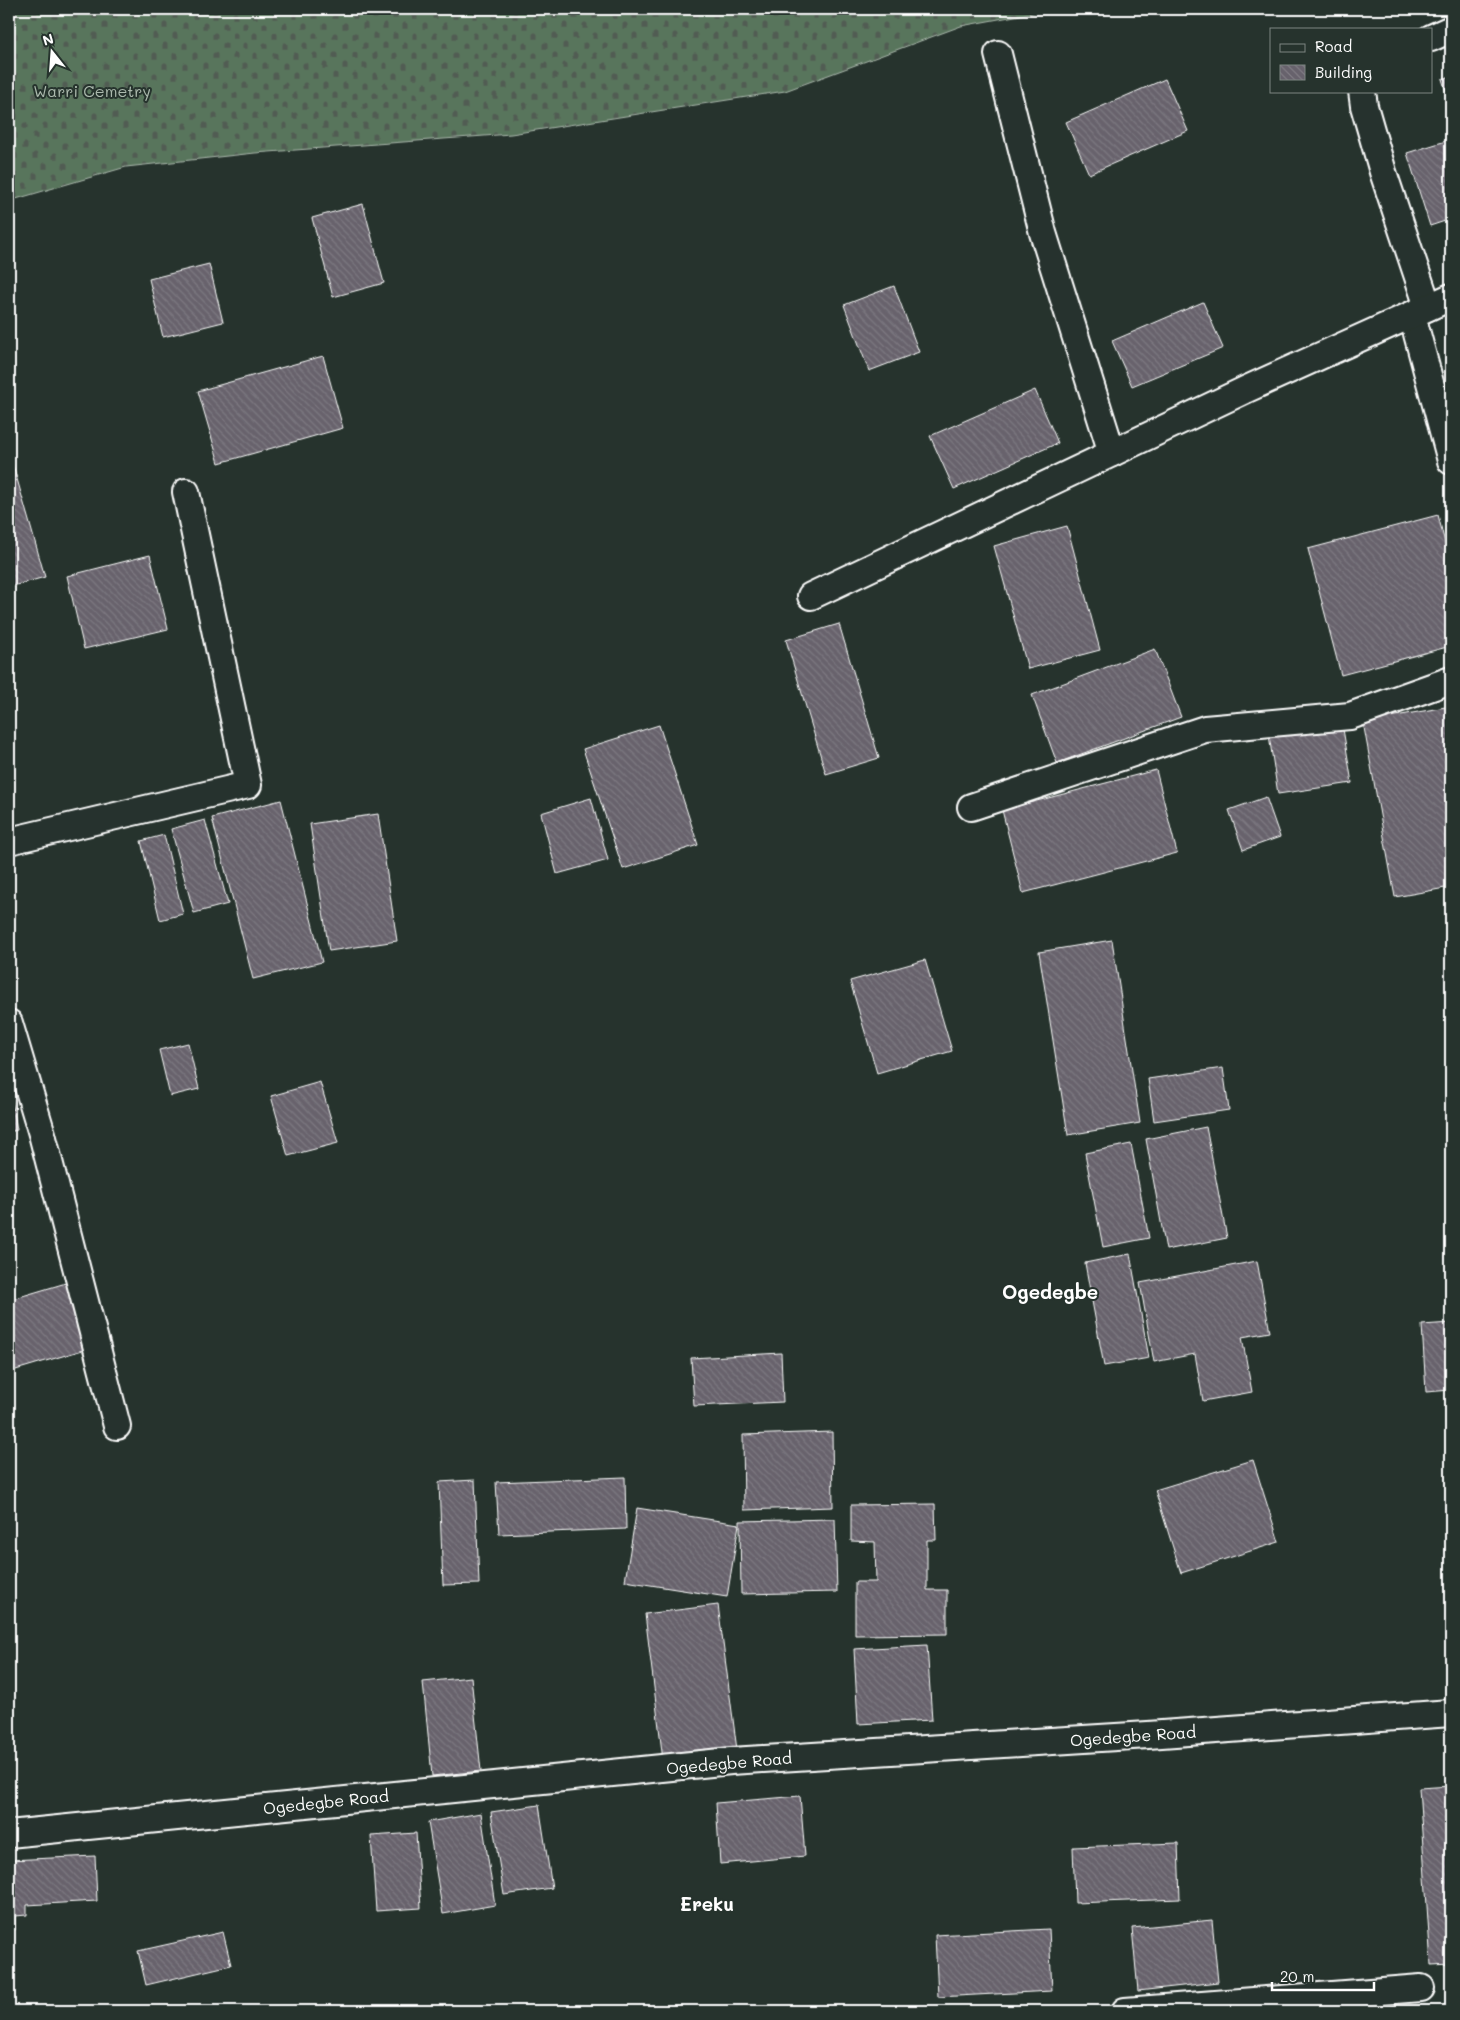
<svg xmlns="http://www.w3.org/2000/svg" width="1460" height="2020" viewBox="0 0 1460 2020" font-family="Mali,sans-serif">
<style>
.cemetery{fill:url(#cemetery-stones);stroke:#acbaae}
.building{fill:url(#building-back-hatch);stroke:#fff}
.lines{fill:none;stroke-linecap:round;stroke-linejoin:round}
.street-casing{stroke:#fff;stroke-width:30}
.street{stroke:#26332d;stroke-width:26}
.labels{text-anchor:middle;stroke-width:4;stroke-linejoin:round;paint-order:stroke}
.park-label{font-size:16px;fill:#acbaae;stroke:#26332d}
.street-label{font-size:16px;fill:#fff;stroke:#26332d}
.quarter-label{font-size:19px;font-weight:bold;fill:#fff;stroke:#26332d}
</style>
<defs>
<pattern id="cemetery-stones" width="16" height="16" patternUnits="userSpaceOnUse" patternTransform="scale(1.25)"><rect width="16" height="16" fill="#58745c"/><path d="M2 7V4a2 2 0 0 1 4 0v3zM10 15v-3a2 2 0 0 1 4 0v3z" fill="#515c52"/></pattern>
<pattern id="building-back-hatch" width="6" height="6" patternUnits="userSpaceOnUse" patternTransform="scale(1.25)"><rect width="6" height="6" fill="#67626c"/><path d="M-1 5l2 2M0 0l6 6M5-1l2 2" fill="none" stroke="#7e7a82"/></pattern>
</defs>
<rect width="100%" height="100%" fill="#26332d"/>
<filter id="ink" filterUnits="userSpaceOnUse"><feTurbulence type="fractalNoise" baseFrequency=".02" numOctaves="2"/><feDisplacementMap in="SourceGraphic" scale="10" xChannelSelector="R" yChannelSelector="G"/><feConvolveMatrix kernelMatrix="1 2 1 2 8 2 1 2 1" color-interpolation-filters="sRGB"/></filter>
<g filter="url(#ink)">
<polygon class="cemetery" points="9,9 1053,9 961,26 785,91 511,134 255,153 126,167 9,201"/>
<g class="building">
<polygon points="1451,76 1451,107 1442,79"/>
<polygon points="1165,79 1188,131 1089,174 1066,122"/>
<polygon points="1446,141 1451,159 1451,219 1430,226 1407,153"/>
<polygon points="363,204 384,283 333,297 312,218"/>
<polygon points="209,264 223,322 163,337 149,279"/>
<polygon points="894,286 919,352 869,371 844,305"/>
<polygon points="1203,302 1223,348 1132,386 1112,341"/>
<polygon points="323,356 343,428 219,463 198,391"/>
<polygon points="1035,390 1058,443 954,489 930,436"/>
<polygon points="9,451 45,577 9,587"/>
<polygon points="1438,515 1451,567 1451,646 1341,675 1308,549"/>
<polygon points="1067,526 1100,650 1028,669 994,546"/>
<polygon points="150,555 168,629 84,649 67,576"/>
<polygon points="839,624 879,758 826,774 786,640"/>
<polygon points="1155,649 1181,717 1057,763 1032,695"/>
<polygon points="1451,706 1451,887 1395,897 1363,722"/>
<polygon points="1342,723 1352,783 1278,794 1269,735"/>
<polygon points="659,725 698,845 623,869 583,749"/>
<polygon points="1156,770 1177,853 1023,893 1002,810"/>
<polygon points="1266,797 1280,837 1243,850 1229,810"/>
<polygon points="591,798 608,860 557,874 541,813"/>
<polygon points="281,800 322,962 253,979 212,818"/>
<polygon points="378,814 397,941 329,951 310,824"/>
<polygon points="205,820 228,904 194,913 171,829"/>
<polygon points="164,835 183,914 160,920 141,841"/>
<polygon points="1112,940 1140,1123 1068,1135 1039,952"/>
<polygon points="925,960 952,1051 877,1073 850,981"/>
<polygon points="188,1043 199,1089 170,1096 159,1050"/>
<polygon points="1223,1068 1229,1110 1154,1121 1148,1079"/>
<polygon points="320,1082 338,1143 288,1156 271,1096"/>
<polygon points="9,1083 17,1130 9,1132"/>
<polygon points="1206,1127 1227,1238 1166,1250 1146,1139"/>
<polygon points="1131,1144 1149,1238 1103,1247 1085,1153"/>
<polygon points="1130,1254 1149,1358 1104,1366 1085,1263"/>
<polygon points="1257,1261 1270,1332 1242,1337 1252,1392 1203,1401 1195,1354 1154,1362 1140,1283"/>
<polygon points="66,1283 86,1349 9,1372 9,1300"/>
<polygon points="1451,1323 1451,1390 1426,1392 1422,1325"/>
<polygon points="781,1353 783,1402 694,1406 691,1358"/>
<polygon points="832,1432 833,1507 744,1510 743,1435"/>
<polygon points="1253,1460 1279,1542 1181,1573 1155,1490"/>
<polygon points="625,1477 626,1529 499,1534 496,1482"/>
<polygon points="475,1480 479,1584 443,1585 439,1482"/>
<polygon points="935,1504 936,1540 927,1540 927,1590 947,1590 947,1634 855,1635 855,1582 876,1582 875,1542 851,1541 851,1505"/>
<polygon points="637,1508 739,1524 727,1597 625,1581"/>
<polygon points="835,1519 837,1592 741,1594 740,1521"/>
<polygon points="718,1605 737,1750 663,1760 645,1614"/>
<polygon points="927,1645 932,1720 858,1724 854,1649"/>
<polygon points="471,1677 481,1771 432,1776 423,1682"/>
<polygon points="1451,1786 1451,1964 1431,1965 1419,1788"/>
<polygon points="800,1796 805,1856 720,1864 716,1803"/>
<polygon points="539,1805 552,1888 504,1895 491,1812"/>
<polygon points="481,1813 495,1905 443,1914 428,1822"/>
<polygon points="416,1833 421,1908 376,1911 371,1836"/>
<polygon points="1178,1843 1180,1899 1075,1903 1073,1847"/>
<polygon points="95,1856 97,1901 27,1905 27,1915 15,1916 15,1930 9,1931 9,1860"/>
<polygon points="1212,1920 1218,1982 1138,1991 1132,1928"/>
<polygon points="1049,1929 1052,1991 938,1997 935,1935"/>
<polygon points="223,1932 231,1965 146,1985 138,1951"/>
</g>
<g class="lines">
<defs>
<g id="street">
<polyline points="1431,38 1451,29"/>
<polyline points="998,54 1043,233 1112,453"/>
<polyline points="1362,91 1364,106 1383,172 1428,307"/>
<polyline points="1412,315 1451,461"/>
<polyline points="811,596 1247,389 1451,297"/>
<polyline points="971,807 1205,729 1350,716 1451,680"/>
<polyline points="9,841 248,785 186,492"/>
<polyline points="9,1023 42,1134 117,1426"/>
<polyline points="9,1834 731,1761 1148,1735 1451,1713"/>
<polyline points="1125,2011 1421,1988"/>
</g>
</defs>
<use href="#street" class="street-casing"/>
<use href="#street" class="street"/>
</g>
</g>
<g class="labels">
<g class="park-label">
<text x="92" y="97">Warri Cemetry</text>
</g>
<g class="street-label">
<text transform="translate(1133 1736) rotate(-4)" y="6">Ogedegbe Road</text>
<text transform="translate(729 1763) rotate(-5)" y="6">Ogedegbe Road</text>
<text transform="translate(326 1802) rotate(-6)" y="6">Ogedegbe Road</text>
</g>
<g class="quarter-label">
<text x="1050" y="1299">Ogedegbe</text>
<text x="707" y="1911">Ereku</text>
</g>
</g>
<rect width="1460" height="2020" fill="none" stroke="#26332d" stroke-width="30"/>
<rect x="15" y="15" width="1430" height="1990" fill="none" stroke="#fff" stroke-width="2" filter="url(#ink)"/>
<rect x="1270" y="28" width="162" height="65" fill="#26332d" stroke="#7d8581"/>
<rect x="1280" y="44" width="25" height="8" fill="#26332d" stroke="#7d8581"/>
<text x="1315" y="52" font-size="15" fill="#ffffff">Road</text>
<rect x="1280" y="65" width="25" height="15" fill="url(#building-back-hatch)" stroke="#7d8581"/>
<text x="1315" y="78" font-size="15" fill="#ffffff">Building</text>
<g transform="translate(52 52) rotate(343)" stroke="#26332d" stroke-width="4" paint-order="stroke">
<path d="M0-4L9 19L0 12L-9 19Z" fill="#ffffff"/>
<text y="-8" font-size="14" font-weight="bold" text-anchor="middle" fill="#ffffff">N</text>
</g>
<path d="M1272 1982v8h102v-8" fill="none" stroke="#ffffff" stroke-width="2.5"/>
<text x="1280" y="1982" font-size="15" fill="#ffffff" stroke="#26332d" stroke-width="4" paint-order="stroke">20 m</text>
</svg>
